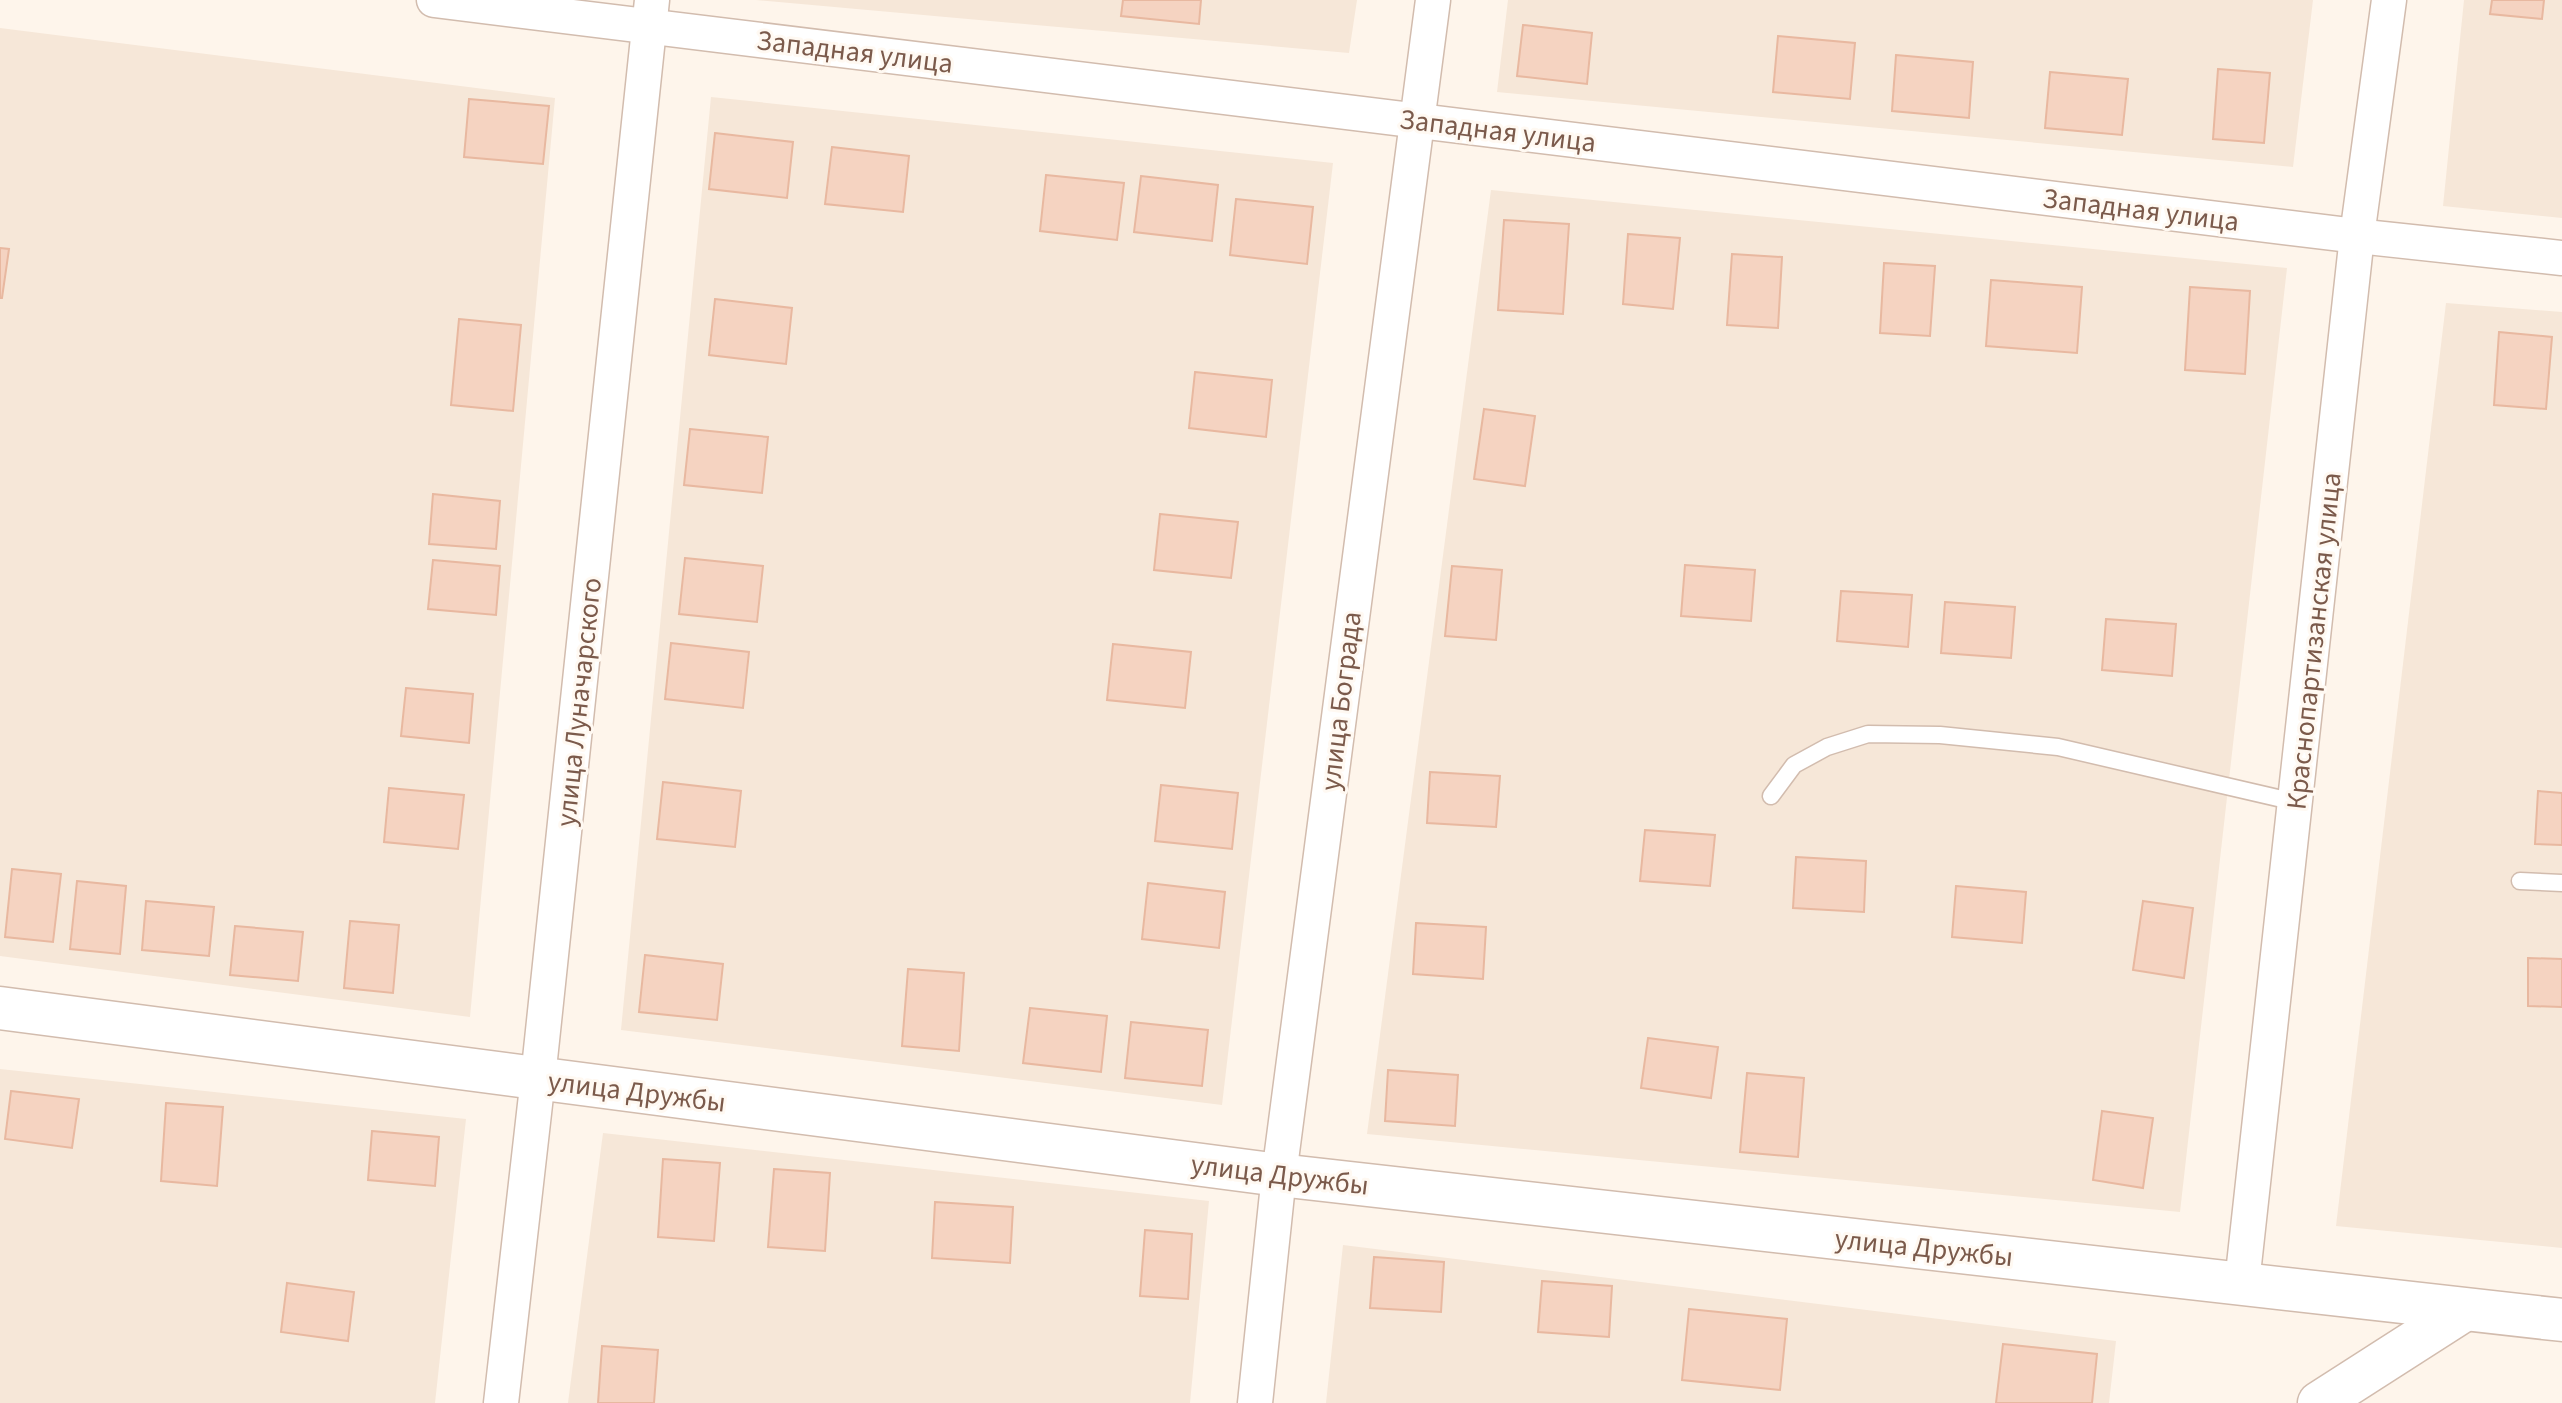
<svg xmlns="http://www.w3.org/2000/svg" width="2562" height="1403" viewBox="0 0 2562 1403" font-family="'Source Sans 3',sans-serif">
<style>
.residential{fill:#f6e7d8}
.building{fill:#f5d3c1;stroke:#e8b8a0;stroke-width:2}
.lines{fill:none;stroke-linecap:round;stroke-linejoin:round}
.service-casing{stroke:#d2bcae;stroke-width:19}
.minor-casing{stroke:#d2bcae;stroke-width:37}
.tertiary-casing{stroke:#d2bcae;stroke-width:45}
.service{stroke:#fff;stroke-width:16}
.minor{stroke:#fff;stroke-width:34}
.tertiary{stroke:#fff;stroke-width:42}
.labels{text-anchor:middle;stroke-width:6;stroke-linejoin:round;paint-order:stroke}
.street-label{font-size:28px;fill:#7b5a4b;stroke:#fff9f2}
</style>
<rect width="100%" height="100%" fill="#fef5eb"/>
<g class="residential">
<polygon points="756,0 1357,0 1349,53"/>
<polygon points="1508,0 2313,0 2293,167 1497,92"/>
<polygon points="2464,0 2562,0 2562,218 2443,206"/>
<polygon points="0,28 555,98 470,1017 0,956"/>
<polygon points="711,97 1333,163 1222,1105 621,1030"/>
<polygon points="1491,190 2287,268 2180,1212 1367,1134"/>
<polygon points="2446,303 2562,312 2562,1248 2336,1226"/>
<polygon points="0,1069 466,1119 435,1403 0,1403"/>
<polygon points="603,1133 1209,1201 1190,1403 568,1403"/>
<polygon points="1343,1245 2116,1341 2109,1403 1326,1403"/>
</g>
<g class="building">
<polygon points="1123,0 1201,0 1199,24 1121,16"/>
<polygon points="2492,0 2544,0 2542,19 2490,14"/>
<polygon points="1523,25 1592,33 1587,84 1517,76"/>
<polygon points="1778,36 1855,43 1850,99 1773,92"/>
<polygon points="1896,55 1973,62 1969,118 1892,111"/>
<polygon points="2218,69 2270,73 2264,143 2213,139"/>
<polygon points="2050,72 2128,79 2122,135 2045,128"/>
<polygon points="469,99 549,106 543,164 464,157"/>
<polygon points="715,133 793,142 787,198 709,189"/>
<polygon points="832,147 909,156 903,212 825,204"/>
<polygon points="1046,175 1124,183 1117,240 1040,231"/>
<polygon points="1141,176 1218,185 1212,241 1134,232"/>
<polygon points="1236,199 1313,207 1307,264 1230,255"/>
<polygon points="1504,220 1569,224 1563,314 1498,310"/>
<polygon points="1628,234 1680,238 1673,309 1623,304"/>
<polygon points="0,248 9,249 2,298 0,298"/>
<polygon points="1732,254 1782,257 1778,328 1727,325"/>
<polygon points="1884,263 1935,266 1930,336 1880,333"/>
<polygon points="1991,280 2082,287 2077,353 1986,346"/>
<polygon points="2190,287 2250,291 2245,374 2185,370"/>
<polygon points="715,299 792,308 786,364 709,355"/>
<polygon points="459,319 521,325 513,411 451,405"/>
<polygon points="2499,332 2552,337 2546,409 2494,405"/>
<polygon points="1195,372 1272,380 1266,437 1189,428"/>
<polygon points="1484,409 1535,416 1525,486 1474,479"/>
<polygon points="690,429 768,437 762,493 684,485"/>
<polygon points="433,494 500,501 496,549 429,544"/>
<polygon points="1160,514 1238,522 1231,578 1154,570"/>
<polygon points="685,558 763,566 757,622 679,614"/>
<polygon points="433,560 500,566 496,615 428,609"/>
<polygon points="1685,565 1755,570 1751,621 1681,616"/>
<polygon points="1452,566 1502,570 1496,640 1445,636"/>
<polygon points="1841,591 1912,595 1908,647 1837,641"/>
<polygon points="1945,602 2015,607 2011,658 1941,653"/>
<polygon points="2106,619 2176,624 2172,676 2102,670"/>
<polygon points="671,643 749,652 743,708 665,699"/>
<polygon points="1113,644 1191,652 1185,708 1107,700"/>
<polygon points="406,688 473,694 469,743 401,736"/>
<polygon points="1430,772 1500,776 1496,827 1427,823"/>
<polygon points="663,782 741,791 735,847 657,839"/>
<polygon points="1161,785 1238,793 1232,849 1155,841"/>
<polygon points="389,788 464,795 458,849 384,842"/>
<polygon points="2538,791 2562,793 2562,845 2535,844"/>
<polygon points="1645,830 1715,835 1710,886 1640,881"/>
<polygon points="1796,857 1866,861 1864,912 1793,908"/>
<polygon points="12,869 61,874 53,942 5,937"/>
<polygon points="77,881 126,886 120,954 70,949"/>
<polygon points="1148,883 1225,892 1219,948 1142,939"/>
<polygon points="1956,886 2026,892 2022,943 1952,937"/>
<polygon points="146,901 214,907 209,956 142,950"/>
<polygon points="2143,901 2193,908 2184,978 2133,970"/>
<polygon points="350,921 399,925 393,993 344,988"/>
<polygon points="1416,923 1486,927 1483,979 1413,974"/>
<polygon points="235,926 303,932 298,981 230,975"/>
<polygon points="645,955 723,964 717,1020 639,1012"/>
<polygon points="2528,958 2562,959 2562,1007 2528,1006"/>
<polygon points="908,969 964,973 959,1051 902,1046"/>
<polygon points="1030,1008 1107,1016 1101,1072 1023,1063"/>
<polygon points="1131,1022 1208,1030 1202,1086 1125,1078"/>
<polygon points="1648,1038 1718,1047 1711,1098 1641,1088"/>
<polygon points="1388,1070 1458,1075 1455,1126 1385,1121"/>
<polygon points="1747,1073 1804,1078 1798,1157 1740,1152"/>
<polygon points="11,1091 79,1099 72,1148 5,1139"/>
<polygon points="166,1103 223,1107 217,1186 161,1181"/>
<polygon points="2102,1111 2153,1118 2143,1188 2093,1180"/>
<polygon points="372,1131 439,1137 435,1186 368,1180"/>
<polygon points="663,1159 720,1163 714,1241 658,1237"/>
<polygon points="774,1169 830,1173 825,1251 768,1247"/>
<polygon points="935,1202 1013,1207 1010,1263 932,1258"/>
<polygon points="1145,1230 1192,1234 1188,1299 1140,1296"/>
<polygon points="1374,1257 1444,1262 1441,1312 1370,1308"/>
<polygon points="1542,1281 1612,1286 1609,1337 1538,1332"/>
<polygon points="287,1283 354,1292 348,1341 281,1332"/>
<polygon points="1689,1309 1787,1319 1780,1390 1682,1380"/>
<polygon points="2003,1344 2097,1354 2092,1403 1996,1403"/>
<polygon points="602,1346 658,1350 654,1403 598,1403"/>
</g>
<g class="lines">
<defs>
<g id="service">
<polyline points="1771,796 1794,765 1827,747 1868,734 1940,735 2058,747 2295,802"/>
<polyline points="2520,881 2562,883"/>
</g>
<g id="minor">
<polyline points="434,0 2357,236 2562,258"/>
<polyline points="2242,1283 2357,236 2389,0"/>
<polyline points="501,1403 538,1078 652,0"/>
<polyline points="1255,1403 1279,1175 1433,0"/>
</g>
<g id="tertiary">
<polyline points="0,1008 1279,1175 2562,1320"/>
<polyline points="2319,1403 2464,1310"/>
</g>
</defs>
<use href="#service" class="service-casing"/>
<use href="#minor" class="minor-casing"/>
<use href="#tertiary" class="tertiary-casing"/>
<use href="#service" class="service"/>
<use href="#minor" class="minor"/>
<use href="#tertiary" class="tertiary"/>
</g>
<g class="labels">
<g class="street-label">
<text transform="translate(855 51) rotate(7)" y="10">Западная улица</text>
<text transform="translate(1498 130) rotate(7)" y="10">Западная улица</text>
<text transform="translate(2141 209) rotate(7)" y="10">Западная улица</text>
<text transform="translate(2313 641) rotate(-84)" y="10">Краснопартизанская улица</text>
<text transform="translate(1340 701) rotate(-83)" y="10">улица Бограда</text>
<text transform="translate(578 702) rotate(-84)" y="10">улица Луначарского</text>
<text transform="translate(637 1091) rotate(7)" y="10">улица Дружбы</text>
<text transform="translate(1280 1174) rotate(7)" y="10">улица Дружбы</text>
<text transform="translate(1924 1247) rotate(6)" y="10">улица Дружбы</text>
</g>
</g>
</svg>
